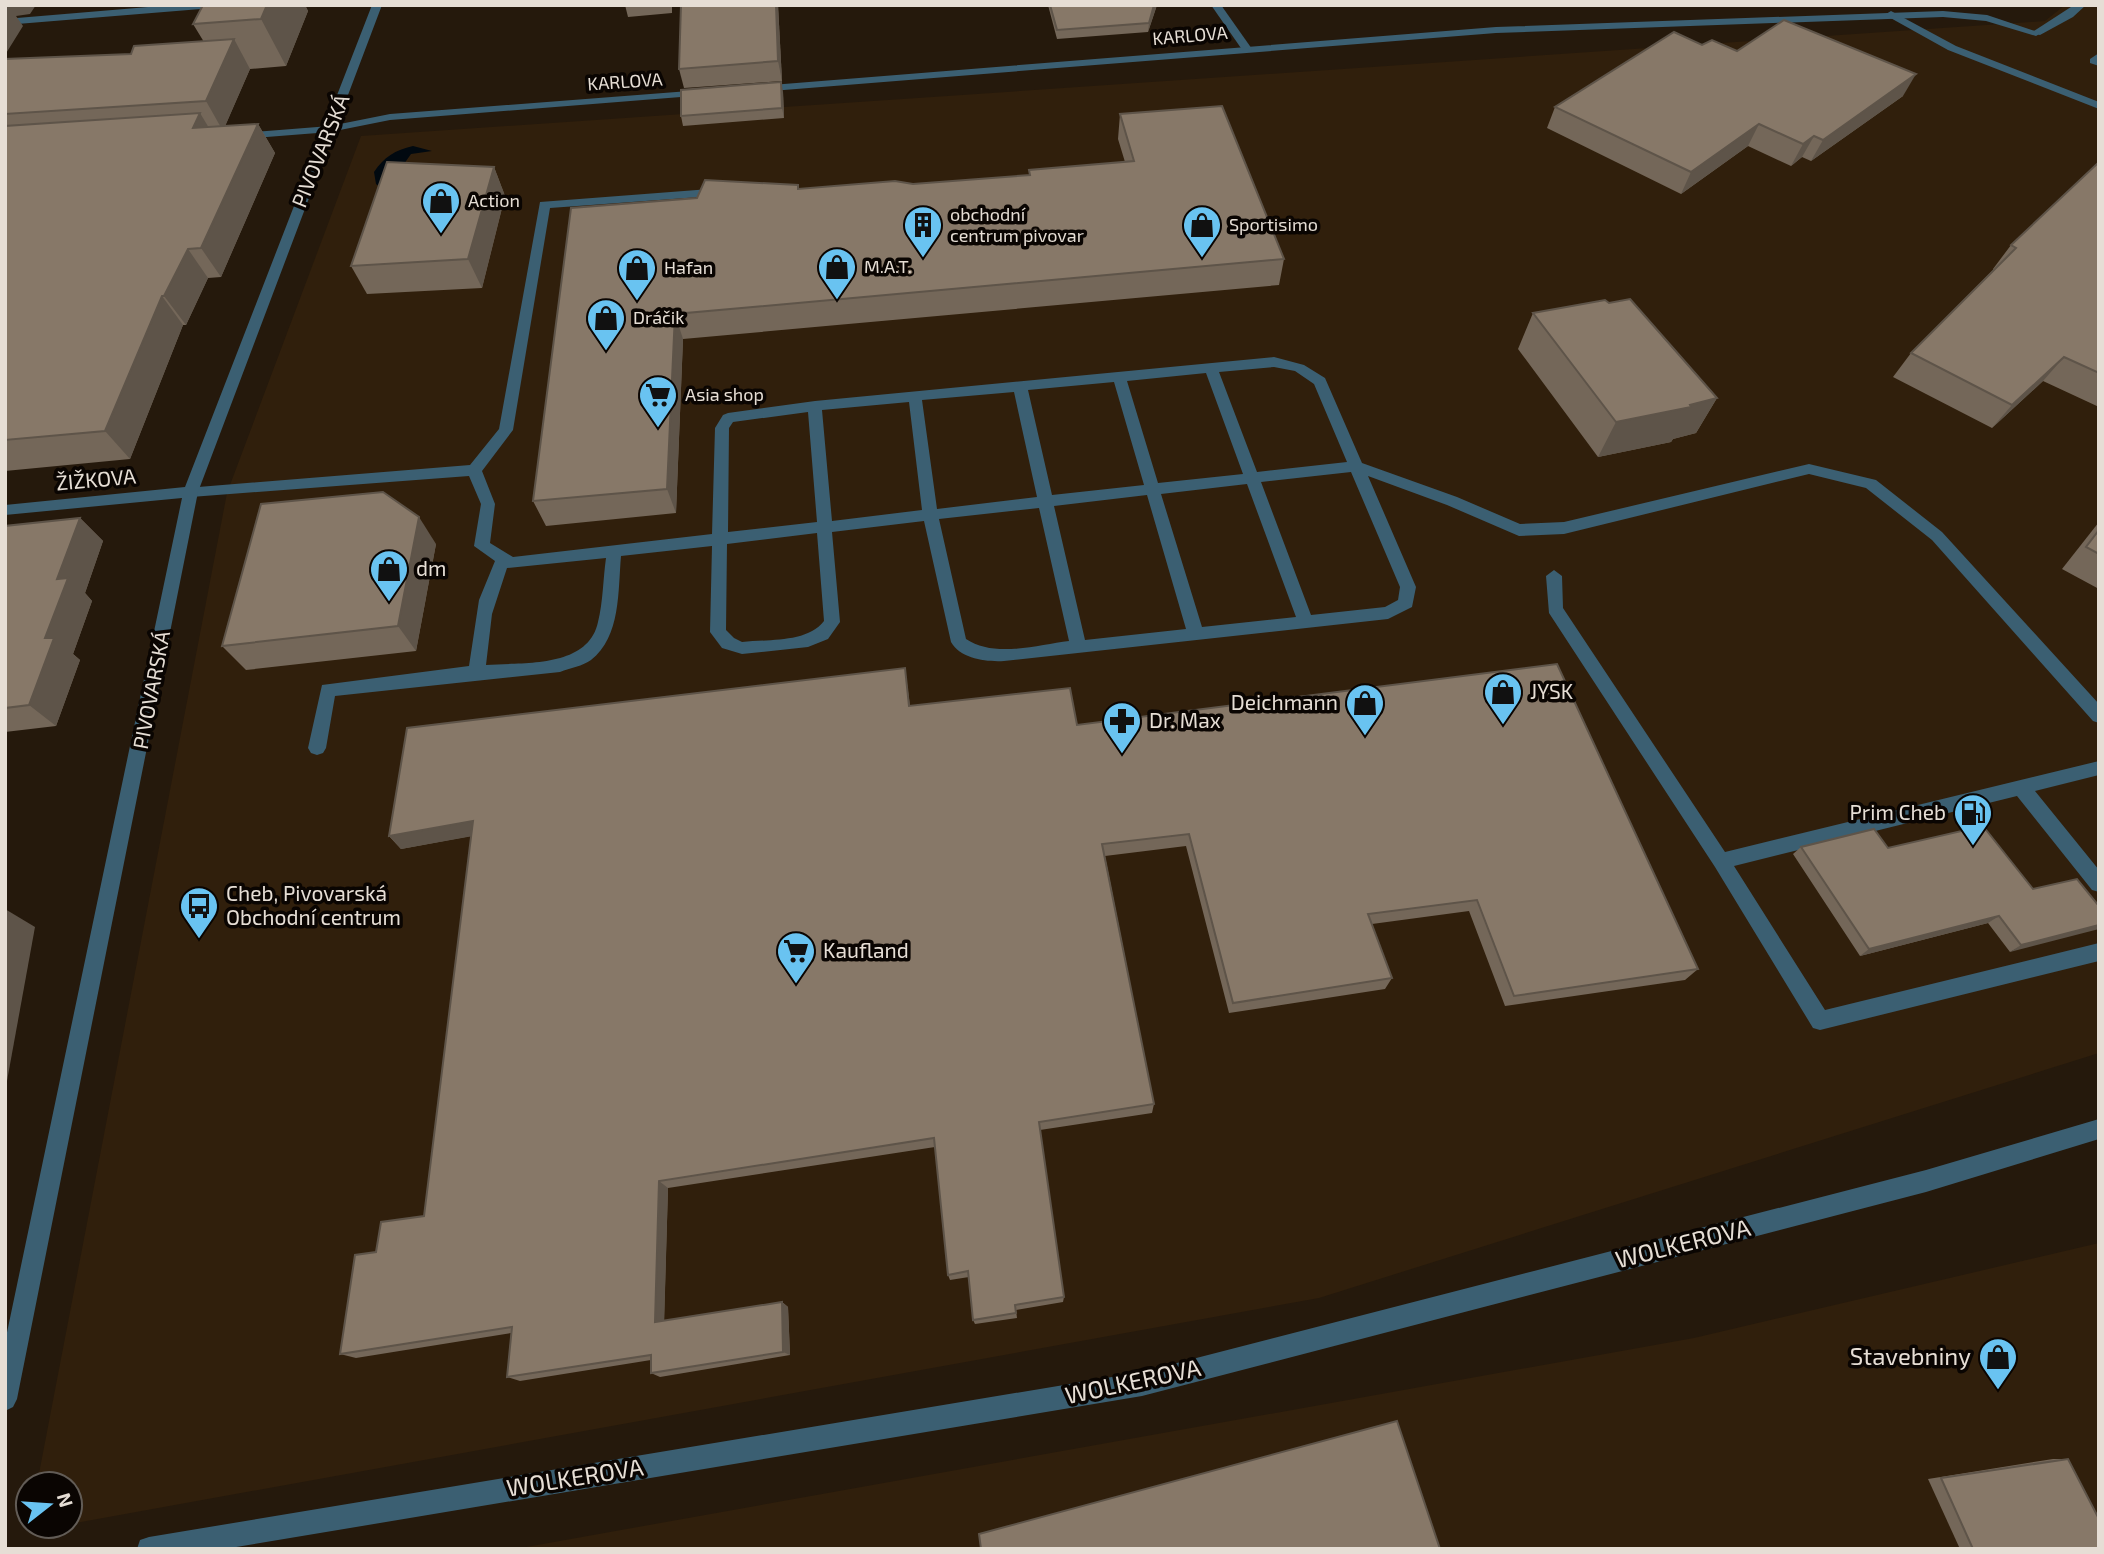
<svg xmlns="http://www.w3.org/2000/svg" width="2104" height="1554" viewBox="0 0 2104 1554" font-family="'Exo 2',sans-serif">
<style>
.built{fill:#301f0c}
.water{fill:#010910}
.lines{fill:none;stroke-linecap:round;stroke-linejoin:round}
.service{fill:#3b5f72;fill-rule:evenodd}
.minor{fill:#3b5f72;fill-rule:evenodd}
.tertiary{fill:#3b5f72;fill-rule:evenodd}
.wall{fill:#746759}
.shaded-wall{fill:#5e5449}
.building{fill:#877868;stroke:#5e5449;stroke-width:2}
.labels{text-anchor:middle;stroke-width:7;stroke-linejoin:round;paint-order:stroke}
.far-street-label{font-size:18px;fill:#e6ded5;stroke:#0a0502}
.far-poi-label{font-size:18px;fill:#e6ded5;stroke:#0a0502;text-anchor:start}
.street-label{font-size:21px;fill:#e6ded5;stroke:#0a0502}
.poi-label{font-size:21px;fill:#e6ded5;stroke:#0a0502;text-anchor:start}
.near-street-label{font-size:24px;fill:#e6ded5;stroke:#0a0502}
.near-poi-label{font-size:24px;fill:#e6ded5;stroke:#0a0502;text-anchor:end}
</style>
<rect width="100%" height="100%" fill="#25190c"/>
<g class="built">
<polygon points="2065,5 2099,5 2099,1053 1319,1298 70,1524 70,1484 37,1484 227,493 361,136 2045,21"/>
<polygon points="2099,1243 2099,1549 515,1549 1694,1338"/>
</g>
<path class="water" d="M413,146L432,151L411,154L385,191L376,184L374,172C384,157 395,150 413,146Z"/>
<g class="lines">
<g class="service">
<polygon points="2074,5 2086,5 2073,17 2040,35 2031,33"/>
<polygon points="1891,11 1956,46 2099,102 2099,109 1948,50 1887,16 1886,14"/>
<polygon points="2099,53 2099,66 2090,63 2090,59"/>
<path d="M723,188L729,192L727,195L550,208L513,430L482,471L495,504L490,543L513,557L712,534L715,428L723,415L728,413L815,401L1274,357L1304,365L1325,378L1362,463L1457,497L1520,524L1564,522L1809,464L1876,480L1942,532L2099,704V723L2093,721L1932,540L1866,488L1809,474L1564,534L1519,536L1447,505L1368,476L1416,587L1412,607L1388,619L1004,661C986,662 961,659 951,642L924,521L832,532L840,622L828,639L808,647L742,654L722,648L710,632L712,546L621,556C618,590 621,637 591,660C583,666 570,668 560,672L335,696L326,748L323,753L317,755L311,753L308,748L322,685L469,666L479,600L495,561L474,546L481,504L469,476L191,497L186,496L184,492L186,488L470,465L499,429L540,202ZM1274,367L1295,371L1314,384L1347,462L1257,472L1219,372ZM1206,373L1243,474L1158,483L1127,381ZM1114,382L1144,485L1052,495L1028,390ZM1014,392L1037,497L937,509L922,400ZM909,402L922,510L832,521L822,410ZM808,412L817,522L728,532L729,428L733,422ZM1351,472L1400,587L1398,600L1385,607L1311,615L1261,482ZM1247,484L1296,617L1202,627L1161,494ZM1147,495L1186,629L1085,640L1054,506ZM1039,508L1069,641C1037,645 994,658 966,639L939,519ZM817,533L824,621C807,643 769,639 742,642L734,638L726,630L727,544ZM606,558C603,579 603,602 598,622C588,669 522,662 486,665L492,614L507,568Z"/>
<polygon points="1554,570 1562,576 1563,608 1725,852 2099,761 2099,775 2035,791 2099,870 2099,892 2092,890 2017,796 1734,866 1825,1010 2099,943 2099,961 1820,1030 1813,1028 1715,867 1549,613 1546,576"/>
</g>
<g class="minor">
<polygon points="172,5 218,5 213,8 5,25 5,19"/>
<polygon points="1943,11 1987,15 2041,33 2036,36 1986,21 1943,17 1496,33 758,92 752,89 758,86 1496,27"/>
<polygon points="702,90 706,91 706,95 390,120 330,132 243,139 237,136 243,133 330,126 390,114"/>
<polygon points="2099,1119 2099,1139 1926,1192 1142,1396 224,1549 137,1549 140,1540 149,1537 1142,1372 1926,1170"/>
</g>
<g class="tertiary">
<polygon points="372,5 382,5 198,492 17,1399 13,1407 5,1411 5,1342 182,498 5,515 5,505 185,487"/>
<polygon points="1211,5 1221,5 1252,49 1251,51 1243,51"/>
</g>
</g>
<g class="wall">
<polygon points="203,5 305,5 308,11 286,66 250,69 225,126 258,124 275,153 221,277 208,278 186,325 183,325 130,459 5,471 5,59 131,54 204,42 193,24"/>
<polygon points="625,5 672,5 672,13 628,17"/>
<polygon points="778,5 782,81 684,88 679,69"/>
<polygon points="1048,5 1157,5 1148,32 1057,39"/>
<polygon points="1702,45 1737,51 1903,96 1811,161 1802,157 1791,166 1748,146 1681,194 1547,128 1555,107"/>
<polygon points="783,92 784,118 683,126 681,116"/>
<polygon points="1120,114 1284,259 1279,285 683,339 676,513 546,526 533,501 697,198 798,185 798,189 913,184 1029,175 1029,170 1125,162 1118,139"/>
<polygon points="2099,162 2099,407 2043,381 1992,428 1893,377 1911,353 1993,270 1993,269 2011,245"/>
<polygon points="494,167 505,196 482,288 367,294 351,266"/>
<polygon points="1533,313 1717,398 1696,433 1673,439 1671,442 1598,457 1518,349"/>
<polygon points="80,518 103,541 85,593 92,601 73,654 80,660 56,726 5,732 5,526"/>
<polygon points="2099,522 2099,589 2062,569"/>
<polygon points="436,544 416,651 246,670 222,646"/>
<polygon points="905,668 910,706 1077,725 1698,969 1685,980 1505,1006 1469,911 1372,924 1392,978 1385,989 1229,1013 1186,846 1105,856 1154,1104 1152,1113 1040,1130 1064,1297 1063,1302 1016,1310 1017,1318 975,1324 973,1320 969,1277 950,1280 948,1275 935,1147 668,1188 664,1321 782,1302 788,1307 790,1355 660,1377 651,1373 651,1360 520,1381 507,1377 511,1333 356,1358 340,1354 376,1252 424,1216 471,836 401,849 389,836"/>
<polygon points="1801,847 1888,848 2033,889 2099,906 2010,952 1988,923 1860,956 1793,854"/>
<polygon points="2053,1459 2068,1459 2099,1549 1960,1549 1928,1479"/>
</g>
<g class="shaded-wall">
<polygon points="5,5 36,5 30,14 16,16 23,26 5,55"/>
<polygon points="267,5 305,5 308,11 286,66 261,19"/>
<polygon points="776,5 778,5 782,81 778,61"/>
<polygon points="1154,5 1157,5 1148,32 1149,23"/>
<polygon points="234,39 250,69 223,131 206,101"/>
<polygon points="1916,74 1903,96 1811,161 1823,140"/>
<polygon points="781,82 783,92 784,118 782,108"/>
<polygon points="200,113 218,143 193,128"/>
<polygon points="258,124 275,153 221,277 201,248"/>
<polygon points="1759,124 1748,146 1681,194 1691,172"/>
<polygon points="1814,136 1802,157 1791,166 1803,144"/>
<polygon points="494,167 505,196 482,288 468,259"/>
<polygon points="188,249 208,278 186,325 164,296"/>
<polygon points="162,296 183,325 130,459 105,431"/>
<polygon points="675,314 683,339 676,513 667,489"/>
<polygon points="2064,357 2043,381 1992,428 2012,405"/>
<polygon points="1717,398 1696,433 1673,439 1671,442 1598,457 1616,422"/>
<polygon points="419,517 436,544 416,651 398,626"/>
<polygon points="80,518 103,541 85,593 92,601 73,654 80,660 56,726 29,705 45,638 57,579"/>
<polygon points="473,821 484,834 401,849 389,836"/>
<polygon points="5,909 35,927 5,1092"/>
<polygon points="1999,916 1988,923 1860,956 1869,949"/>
<polygon points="2099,925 2099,929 2010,952 2021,945"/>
<polygon points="659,1181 668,1188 664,1327 655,1322"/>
<polygon points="782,1302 788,1307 790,1355 783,1352"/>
</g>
<g class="building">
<polygon points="203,5 267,5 261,19 193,24"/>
<polygon points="681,5 776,5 778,61 679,69"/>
<polygon points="1050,5 1154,5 1149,23 1057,30"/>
<polygon points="1784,20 1916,74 1823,140 1814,136 1803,144 1759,124 1691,172 1555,107 1674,32 1702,45 1712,40 1737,51"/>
<polygon points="234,39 206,101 5,114 5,59 131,54 134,46"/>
<polygon points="781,82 782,108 681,116 681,90"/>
<polygon points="1222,106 1284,259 675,314 667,489 533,501 571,208 697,198 705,180 798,185 798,189 895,181 913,184 1030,175 1029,170 1134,161 1120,114"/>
<polygon points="200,113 193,128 258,124 201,248 188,249 164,296 162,296 105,431 5,440 5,126"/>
<polygon points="387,162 494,167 468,259 351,266"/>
<polygon points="2099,162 2099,373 2064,357 2012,405 1911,353 2016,248 2011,245"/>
<polygon points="1630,299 1717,398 1690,405 1691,407 1616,422 1533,313 1605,300 1609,303"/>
<polygon points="383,492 419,517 398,626 222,646 261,504"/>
<polygon points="80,518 57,579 68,578 45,638 54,638 29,705 5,708 5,526"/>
<polygon points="2099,530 2099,554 2086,547"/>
<polygon points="1557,664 1698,969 1514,996 1477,900 1368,914 1392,978 1233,1003 1189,834 1102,844 1154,1104 1039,1122 1064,1297 1015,1305 1016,1313 973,1320 968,1271 948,1275 934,1138 659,1181 655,1322 782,1302 783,1352 651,1373 651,1355 507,1377 512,1327 340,1354 355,1255 376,1252 381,1222 424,1216 473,821 389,836 407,728 905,668 909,706 1070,688 1077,725"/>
<polygon points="1983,826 2033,889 2077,879 2099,906 2099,925 2021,945 1999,916 1869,949 1801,847 1874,829 1888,848"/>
<polygon points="1397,1421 1440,1549 981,1549 979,1534"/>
<polygon points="2068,1459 2099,1519 2099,1549 1973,1549 1941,1478"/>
</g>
<defs>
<symbol id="shop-pin" viewBox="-11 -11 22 30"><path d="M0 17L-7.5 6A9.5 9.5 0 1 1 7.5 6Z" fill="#69c3f1" stroke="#0a0502"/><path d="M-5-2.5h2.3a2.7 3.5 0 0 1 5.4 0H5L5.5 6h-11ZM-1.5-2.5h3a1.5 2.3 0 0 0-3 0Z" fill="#111"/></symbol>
<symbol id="building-pin" viewBox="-11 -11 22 30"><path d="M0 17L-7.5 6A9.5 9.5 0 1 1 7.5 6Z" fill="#69c3f1" stroke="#0a0502"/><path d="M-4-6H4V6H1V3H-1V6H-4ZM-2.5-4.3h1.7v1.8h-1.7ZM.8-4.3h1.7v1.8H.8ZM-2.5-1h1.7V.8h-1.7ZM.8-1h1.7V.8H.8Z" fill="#111"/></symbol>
<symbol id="supermarket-pin" viewBox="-11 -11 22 30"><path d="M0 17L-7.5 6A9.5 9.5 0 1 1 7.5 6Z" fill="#69c3f1" stroke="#0a0502"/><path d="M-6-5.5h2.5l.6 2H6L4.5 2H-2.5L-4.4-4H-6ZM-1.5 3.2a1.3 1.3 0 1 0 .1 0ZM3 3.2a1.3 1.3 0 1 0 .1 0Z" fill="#111"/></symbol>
<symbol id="pharmacy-pin" viewBox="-11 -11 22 30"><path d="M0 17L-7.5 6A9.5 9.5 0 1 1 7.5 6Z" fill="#69c3f1" stroke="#0a0502"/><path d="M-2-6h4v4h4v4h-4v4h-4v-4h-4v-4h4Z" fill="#111"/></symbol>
<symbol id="fuel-pin" viewBox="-11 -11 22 30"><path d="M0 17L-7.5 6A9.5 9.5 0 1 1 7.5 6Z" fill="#69c3f1" stroke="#0a0502"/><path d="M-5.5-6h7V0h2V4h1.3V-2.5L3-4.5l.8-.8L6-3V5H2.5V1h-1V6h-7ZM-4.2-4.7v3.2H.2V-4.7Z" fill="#111"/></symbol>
<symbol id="bus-pin" viewBox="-11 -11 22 30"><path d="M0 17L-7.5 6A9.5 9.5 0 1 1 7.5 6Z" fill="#69c3f1" stroke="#0a0502"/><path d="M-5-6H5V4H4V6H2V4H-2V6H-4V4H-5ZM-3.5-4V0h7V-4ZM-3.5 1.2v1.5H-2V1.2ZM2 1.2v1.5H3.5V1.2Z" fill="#111"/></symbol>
</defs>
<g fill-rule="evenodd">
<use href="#shop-pin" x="419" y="179" width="44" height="60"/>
<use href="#building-pin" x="901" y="203" width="44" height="60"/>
<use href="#shop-pin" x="1180" y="203" width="44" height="60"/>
<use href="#shop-pin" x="815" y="245" width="44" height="60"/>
<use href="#shop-pin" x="615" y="246" width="44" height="60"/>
<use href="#shop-pin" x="584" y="296" width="44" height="60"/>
<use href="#supermarket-pin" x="636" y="373" width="44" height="60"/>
<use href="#shop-pin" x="367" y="547" width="44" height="60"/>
<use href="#shop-pin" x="1481" y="670" width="44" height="60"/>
<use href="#shop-pin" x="1343" y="681" width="44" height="60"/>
<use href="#pharmacy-pin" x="1100" y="699" width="44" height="60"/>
<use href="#fuel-pin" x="1951" y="791" width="44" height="60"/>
<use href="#bus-pin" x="177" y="884" width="44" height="60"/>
<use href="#supermarket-pin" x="774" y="929" width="44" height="60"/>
<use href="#shop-pin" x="1976" y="1335" width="44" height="60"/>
</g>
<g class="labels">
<g class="far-street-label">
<text transform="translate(1190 36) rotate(-5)" y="6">KARLOVA</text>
<text transform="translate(625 82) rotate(-4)" y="6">KARLOVA</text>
</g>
<g class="far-poi-label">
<text x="468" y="207">Action</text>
<text x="950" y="221">obchodní<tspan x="950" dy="21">centrum pivovar</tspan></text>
<text x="1229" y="231">Sportisimo</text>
<text x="864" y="273">M.A.T.</text>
<text x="664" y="274">Hafan</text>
<text x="633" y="324">Dráčik</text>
<text x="685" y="401">Asia shop</text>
</g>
<g class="street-label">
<text transform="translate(321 151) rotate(-68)" y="7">PIVOVARSKÁ</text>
<text transform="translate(96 480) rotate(-5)" y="7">ŽIŽKOVA</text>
<text transform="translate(152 690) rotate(-79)" y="7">PIVOVARSKÁ</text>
</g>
<g class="poi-label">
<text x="416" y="576">dm</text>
<text x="1530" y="699">JYSK</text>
<text x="1338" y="710" text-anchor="end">Deichmann</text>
<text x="1149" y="728">Dr. Max</text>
<text x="1946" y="820" text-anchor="end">Prim Cheb</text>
<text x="226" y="901">Cheb, Pivovarská<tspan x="226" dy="24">Obchodní centrum</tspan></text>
<text x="823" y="958">Kaufland</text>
</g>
<g class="near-street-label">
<text transform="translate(1683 1244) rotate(-14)" y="8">WOLKEROVA</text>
<text transform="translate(1133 1382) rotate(-12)" y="8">WOLKEROVA</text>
<text transform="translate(575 1478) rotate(-9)" y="8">WOLKEROVA</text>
</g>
<g class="near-poi-label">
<text x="1971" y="1365">Stavebniny</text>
</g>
</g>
<rect width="2104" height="1554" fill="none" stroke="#e6ded5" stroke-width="14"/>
<g transform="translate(49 1505) rotate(73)"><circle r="33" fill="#0a0502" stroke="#625c56" stroke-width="2"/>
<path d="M0-5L12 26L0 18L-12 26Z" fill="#69c3f1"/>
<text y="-10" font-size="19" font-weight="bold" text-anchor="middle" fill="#e6ded5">N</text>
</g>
</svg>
